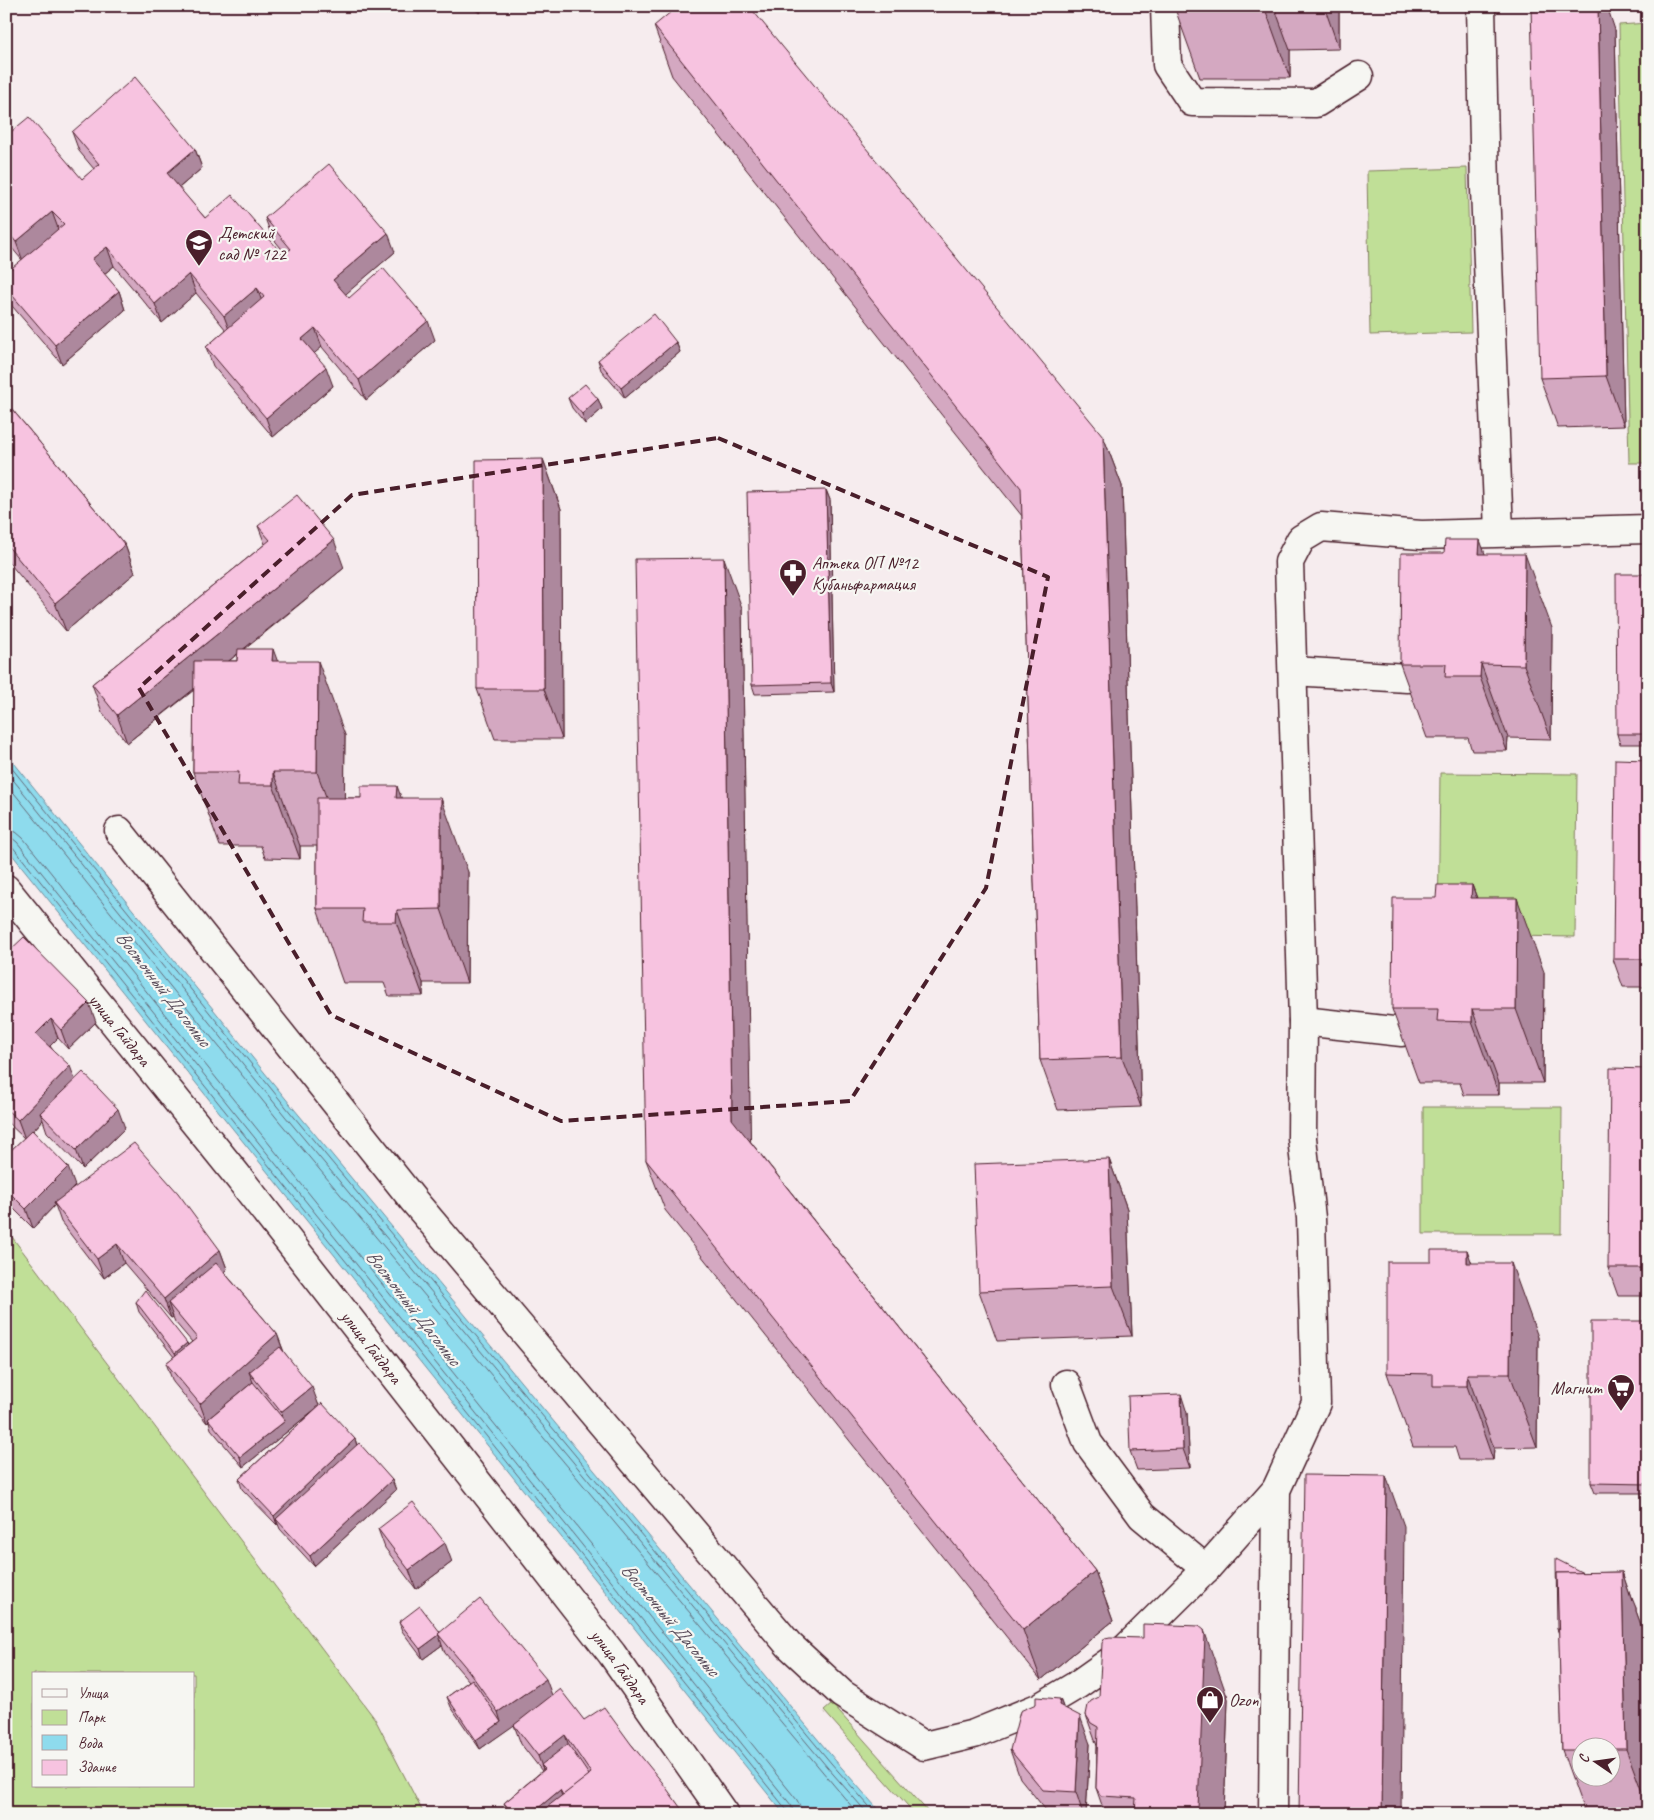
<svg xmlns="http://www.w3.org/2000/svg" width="1654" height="1820" viewBox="0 0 1654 1820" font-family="Caveat,sans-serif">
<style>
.green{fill:#c0df97;stroke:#857f61;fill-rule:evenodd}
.water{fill:#8edbed;stroke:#73909f}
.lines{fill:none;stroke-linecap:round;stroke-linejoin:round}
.shore{stroke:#656a79;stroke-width:1}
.minor-casing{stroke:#4a1f2b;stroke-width:31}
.minor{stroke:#f6f6f2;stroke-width:28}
.wall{fill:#d4a8c1;stroke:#4a1f2b;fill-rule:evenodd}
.shaded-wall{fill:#ad889d;stroke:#4a1f2b}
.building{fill:#f7c3e0;stroke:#4a1f2b}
.marked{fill:none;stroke:#4a1f2b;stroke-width:4;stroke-dasharray:10 6;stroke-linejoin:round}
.labels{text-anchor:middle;stroke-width:4.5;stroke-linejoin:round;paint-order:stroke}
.poi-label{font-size:18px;fill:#4a1f2b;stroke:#f6f6f2;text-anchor:start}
.street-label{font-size:18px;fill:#4a1f2b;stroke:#f6f6f2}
.water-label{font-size:19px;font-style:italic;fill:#5b4e5c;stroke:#f6f6f2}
</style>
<rect width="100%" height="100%" fill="#f6ecee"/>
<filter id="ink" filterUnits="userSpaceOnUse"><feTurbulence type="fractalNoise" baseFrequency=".02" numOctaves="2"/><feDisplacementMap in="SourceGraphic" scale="10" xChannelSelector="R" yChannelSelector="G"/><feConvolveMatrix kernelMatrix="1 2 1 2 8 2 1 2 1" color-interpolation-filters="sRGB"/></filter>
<g filter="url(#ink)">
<g class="green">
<polygon points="1648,23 1648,463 1629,463 1619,25"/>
<polygon points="1467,168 1471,332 1370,335 1367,171"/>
<polygon points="1440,773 1577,774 1575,937 1438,935"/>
<polygon points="1423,1107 1562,1107 1561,1234 1423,1234"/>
<path d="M6,1229L375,1719L424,1814H6ZM34,1674H194V1786H34Z"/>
<polygon points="832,1704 930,1814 915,1814 824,1711"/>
</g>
<polygon class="water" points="6,753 294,1109 835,1760 882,1814 784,1814 6,847"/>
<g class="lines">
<g class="shore">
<polyline points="6,761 290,1112 831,1763 876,1814"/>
<polyline points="6,771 285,1116 827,1767 868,1814"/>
<polyline points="6,783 279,1121 858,1814"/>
<polyline points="6,830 16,832 23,838 797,1800 800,1806 801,1814"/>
<polyline points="6,838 12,838 17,842 791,1805 794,1814"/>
<polyline points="6,844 12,846 786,1809 788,1814"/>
</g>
<defs>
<g id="minor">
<polyline points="1165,6 1167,65 1192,102 1316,103 1359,76"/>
<polyline points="1481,6 1485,189 1499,532"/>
<polyline points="1293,671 1407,678"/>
<polyline points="119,831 414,1201 789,1645 842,1694 924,1746 974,1734 1040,1707 1077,1685 1118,1656 1206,1569 1276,1490"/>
<path id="s1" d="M6,889L236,1174L612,1654L724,1814"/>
<polyline points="1303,1021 1402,1032"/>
<polyline points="1066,1384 1088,1443 1142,1516 1206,1569"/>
<polyline points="1273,1814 1276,1490 1316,1403 1311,1218 1302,1138 1303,1021 1289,562 1301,539 1321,527 1421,535 1648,529"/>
</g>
</defs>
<use href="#minor" class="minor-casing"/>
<use href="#minor" class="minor"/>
</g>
<g class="wall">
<polygon points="468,6 484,6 480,13"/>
<polygon points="1174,6 1339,6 1339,49 1290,50 1290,78 1200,78"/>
<polygon points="654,26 1103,436 1122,486 1141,1107 1058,1110 1040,1060 1022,516 672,76"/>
<polygon points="1615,30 1624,426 1558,428 1540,378"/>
<polygon points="72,132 195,149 202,168 179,188 205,218 283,255 285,253 272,237 265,218 395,252 345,294 349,298 435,340 366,400 322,347 314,353 333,386 273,437 213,366 206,347 226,330 196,293 162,323 114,266 104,274 119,291 125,310 62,364 6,299 6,273 22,260 6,241 6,136 82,179 94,169 79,151"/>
<polygon points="676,342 680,352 625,398 601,370 598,360"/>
<polygon points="568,398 598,399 602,409 585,424 572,408"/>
<polygon points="6,402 125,545 135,573 66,631 6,559"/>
<polygon points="543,459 561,509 562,739 495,739 477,689"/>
<polygon points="826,490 830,500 834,692 755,694 752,685"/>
<path d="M258,526L344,568L245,649L278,661L345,735L344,798H401L468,872L467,983H423V996H389L384,983H343L317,909V846H300V859L265,858L261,846H220L193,772L194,690L127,743L102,712L92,684L265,544ZM237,654V661H229Z"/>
<polygon points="1444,553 1485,554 1552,628 1551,739 1508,738 1507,751 1472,751 1468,738 1427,738 1400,664"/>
<polygon points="1648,574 1648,744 1620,744 1617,734"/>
<polygon points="742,608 750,1141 1095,1571 1113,1621 1041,1680 665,1210 646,1160"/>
<polygon points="1648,760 1648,987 1623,987 1613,959"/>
<polygon points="1472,885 1477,898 1544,972 1543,1083 1499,1083 1499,1095 1464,1095 1460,1083 1419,1083 1392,1009 1436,898"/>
<polygon points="6,954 96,1022 68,1049 58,1038 50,1046 75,1080 125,1128 83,1169 47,1132 43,1120 33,1131 75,1186 67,1194 220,1250 227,1269 224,1272 277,1334 284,1352 319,1405 355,1439 357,1445 392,1480 396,1490 314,1566 280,1529 278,1524 277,1525 242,1489 239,1479 314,1410 243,1467 211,1429 209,1421 207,1423 173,1382 166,1363 174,1357 139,1312 136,1302 187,1343 188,1345 192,1342 175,1322 173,1317 171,1318 124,1263 104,1278 61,1222 55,1205 33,1228 6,1201 6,1155 24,1138 6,1121"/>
<polygon points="1648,1069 1648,1296 1618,1296 1608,1268"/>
<polygon points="1109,1159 1127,1209 1132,1336 997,1341 979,1291"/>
<polygon points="1467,1250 1471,1263 1538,1337 1537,1447 1494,1448 1493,1460 1459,1460 1455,1447 1413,1447 1387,1373 1431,1262"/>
<polygon points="1648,1321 1648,1493 1595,1493 1591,1483"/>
<polygon points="1187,1413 1190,1468 1137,1470 1130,1451"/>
<polygon points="378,1529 452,1562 416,1589 385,1548"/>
<path d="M1622,1572L1631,1598L1636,1608V1611L1645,1636L1648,1750V1813L1585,1814L1562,1750L1559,1634L1557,1629L1583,1573ZM1582,1748H1612V1778H1582Z"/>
<polygon points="399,1622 440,1632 552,1696 584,1720 631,1744 685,1814 549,1814 548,1812 546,1814 509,1814 504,1803 542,1771 521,1744 514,1725 519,1721 480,1749 451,1707 447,1697 469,1681 445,1653 442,1645 423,1659 402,1631"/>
<polygon points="1227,1694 1228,1699 1224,1814 1105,1814 1096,1788 1097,1746 1086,1715 1099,1697"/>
<polygon points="1060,1699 1063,1707 1090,1744 1086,1814 1049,1814 1020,1778 1010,1750"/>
</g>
<g class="shaded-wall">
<polygon points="478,6 484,6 480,13"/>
<polygon points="1264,6 1274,6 1290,50 1290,78"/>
<polygon points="1324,6 1339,6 1339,49"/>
<polygon points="1598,6 1607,6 1615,30 1624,426 1606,376"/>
<polygon points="195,149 202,168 174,192 167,173"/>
<polygon points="52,212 59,231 23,261 16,242"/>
<polygon points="388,233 395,252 340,299 333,280"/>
<polygon points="107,247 114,266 99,278 92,259"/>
<polygon points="189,274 196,293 162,323 155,304"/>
<polygon points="257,288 264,307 231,335 224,316"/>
<polygon points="119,291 125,310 62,364 55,345"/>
<polygon points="428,321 435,340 366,400 359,380"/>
<polygon points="315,328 322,347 309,358 302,339"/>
<polygon points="676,342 680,352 625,398 621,388"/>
<polygon points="326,367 333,386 273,437 266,418"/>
<polygon points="598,399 602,409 585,424 582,414"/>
<polygon points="1103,436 1122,486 1141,1107 1122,1057"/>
<polygon points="543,459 561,509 562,739 544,689"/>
<polygon points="826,490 830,500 834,692 831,683"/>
<polygon points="334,540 344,568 127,743 117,715"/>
<polygon points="1480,540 1507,614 1479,554"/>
<polygon points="125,545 135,573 66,631 55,603"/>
<polygon points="1525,554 1552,628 1551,739 1524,665"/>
<polygon points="724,558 742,608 751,1169 732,1119"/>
<polygon points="273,649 300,722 272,661"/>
<polygon points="318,661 345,735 344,846 317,772"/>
<polygon points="1481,664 1508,738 1507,751 1480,677"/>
<polygon points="273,772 300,846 300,859 273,785"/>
<polygon points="397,786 424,860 396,798"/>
<polygon points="441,798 468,872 467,983 441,909"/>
<polygon points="1472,885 1499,959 1471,898"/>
<polygon points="1517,898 1544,972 1543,1083 1516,1009"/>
<polygon points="397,910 423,983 423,996 396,922"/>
<polygon points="89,1003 96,1022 68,1049 61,1030"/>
<polygon points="1472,1009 1499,1083 1499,1095 1472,1022"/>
<polygon points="51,1019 58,1038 43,1053 36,1034"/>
<polygon points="70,1066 77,1085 40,1113 43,1120 25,1139 18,1120"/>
<polygon points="118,1109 125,1128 83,1169 76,1150"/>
<polygon points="1109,1159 1127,1209 1132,1336 1113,1286"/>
<polygon points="68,1167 75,1186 56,1205 54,1203 55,1205 33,1228 26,1209"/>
<polygon points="117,1244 124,1263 104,1278 97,1259"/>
<polygon points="220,1250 227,1269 177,1313 168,1303 173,1317 171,1318 164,1299"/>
<polygon points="1467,1250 1494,1324 1467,1263"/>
<polygon points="1511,1263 1538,1337 1537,1447 1510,1374"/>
<polygon points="277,1334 284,1353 249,1372 253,1382 208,1419 209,1421 207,1423 200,1404"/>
<polygon points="187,1343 191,1353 179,1362 175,1353"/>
<polygon points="1467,1374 1494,1448 1493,1460 1467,1386"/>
<polygon points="312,1387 319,1406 243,1467 240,1457 285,1421 281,1412"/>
<polygon points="1181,1394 1187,1413 1190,1468 1183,1449"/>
<polygon points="355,1439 358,1449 276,1519 278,1524 277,1525 274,1516"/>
<polygon points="1386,1476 1404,1526 1401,1814 1382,1814"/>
<polygon points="392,1480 396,1490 314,1566 310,1556"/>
<polygon points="445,1543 452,1562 416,1589 409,1570"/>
<polygon points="1095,1571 1113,1621 1041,1680 1023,1630"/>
<polygon points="1622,1572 1632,1601 1632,1598 1636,1608 1636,1611 1645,1636 1648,1750 1648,1808 1626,1749"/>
<polygon points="1204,1630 1228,1699 1224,1814 1194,1813"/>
<polygon points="439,1635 442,1645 423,1659 420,1649"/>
<polygon points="546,1679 553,1698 480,1749 476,1740 501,1722 498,1712"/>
<polygon points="1060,1699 1070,1727 1059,1705"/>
<polygon points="1080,1716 1090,1744 1086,1814 1083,1814 1076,1792"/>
<polygon points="565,1735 572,1754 545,1769 541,1765 545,1775 538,1756"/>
<polygon points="560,1790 563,1800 547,1807 548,1812 546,1814 531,1814"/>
</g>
<g class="building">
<polygon points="678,6 749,6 1103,436 1122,1057 1040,1060 1021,488 654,26"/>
<polygon points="1531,6 1598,6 1606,376 1540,378"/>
<polygon points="135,77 195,149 167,173 205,218 232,195 283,255 291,249 265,218 329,164 388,233 333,280 349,298 383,268 428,321 359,380 315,328 302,339 326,367 266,418 206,347 264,297 257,288 224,316 189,274 155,304 107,247 92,259 119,291 55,345 6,288 6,273 64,224 52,212 16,242 6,230 6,136 29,117 82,179 99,164 72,132"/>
<polygon points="654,314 676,342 621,388 598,360"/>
<polygon points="585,384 598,399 582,414 568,398"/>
<polygon points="6,402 125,545 55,603 6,544"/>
<polygon points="543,459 544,689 477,689 476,460"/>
<polygon points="826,490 831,683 752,685 747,492"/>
<polygon points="297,495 334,540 117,715 92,684 270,540 258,526"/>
<polygon points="1445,540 1480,540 1479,554 1525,554 1524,665 1481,664 1480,677 1445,677 1446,664 1400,664 1401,553 1444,553"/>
<polygon points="724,558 732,1119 1095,1571 1023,1630 646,1160 635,559"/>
<polygon points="1616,574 1648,574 1648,734 1617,734"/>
<polygon points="238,649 273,649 272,661 318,661 317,772 273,772 273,785 238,785 239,772 193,772 194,661 237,661"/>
<polygon points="1615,759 1648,760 1648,959 1613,959"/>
<polygon points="361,786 397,786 396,798 441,798 441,909 397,910 396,922 362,922 363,909 317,909 317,798 361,798"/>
<polygon points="1437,885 1472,885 1471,898 1517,898 1516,1009 1472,1009 1472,1022 1437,1021 1438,1009 1392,1009 1393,898 1436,898"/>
<polygon points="24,937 89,1003 61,1030 51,1019 36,1034 70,1066 18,1120 6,1109 6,954"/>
<polygon points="1610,1068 1648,1069 1648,1268 1608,1268"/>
<polygon points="83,1072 118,1109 76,1150 40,1113"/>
<polygon points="32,1130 68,1167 26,1209 6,1189 6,1155"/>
<polygon points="134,1143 178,1193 220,1250 164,1299 117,1244 97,1259 54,1203"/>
<polygon points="1109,1159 1113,1286 979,1291 974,1164"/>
<polygon points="1431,1250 1467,1250 1467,1263 1511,1263 1510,1374 1467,1374 1467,1386 1433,1386 1433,1374 1387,1373 1387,1262 1431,1262"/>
<polygon points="216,1263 277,1334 200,1404 166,1363 197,1338 168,1303"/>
<polygon points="145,1290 187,1343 175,1353 136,1302"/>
<polygon points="1591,1321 1648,1321 1648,1484 1591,1483"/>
<polygon points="280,1347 312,1387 281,1412 249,1372"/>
<polygon points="253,1382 285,1421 240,1457 208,1419"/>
<polygon points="1181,1394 1183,1449 1130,1451 1128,1396"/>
<polygon points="322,1403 355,1439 274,1516 239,1479"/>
<polygon points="359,1443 392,1480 310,1556 276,1519"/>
<polygon points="1304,1475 1386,1476 1382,1814 1299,1814"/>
<polygon points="413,1502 445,1543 409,1570 378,1529"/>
<polygon points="1556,1559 1583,1573 1557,1573 1559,1629 1557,1629"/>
<polygon points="1622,1572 1626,1749 1612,1749 1612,1748 1582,1748 1582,1750 1562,1750 1557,1573"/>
<polygon points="480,1599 546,1679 498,1712 468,1670 438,1634"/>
<polygon points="420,1606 440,1632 438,1634 439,1635 420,1649 399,1622"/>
<polygon points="1143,1624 1199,1626 1204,1630 1205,1635 1198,1809 1193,1814 1135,1813 1136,1798 1101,1796 1096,1788 1098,1727 1091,1723 1086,1715 1088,1705 1091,1701 1099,1697 1102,1643 1105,1638 1110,1637 1143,1638"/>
<polygon points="472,1679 501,1722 476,1740 447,1697"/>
<polygon points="560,1689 584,1720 604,1707 631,1744 662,1782 685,1814 551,1814 547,1807 591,1773 565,1735 538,1756 514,1725"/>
<polygon points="1036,1697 1060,1699 1059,1705 1080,1716 1076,1792 1043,1790 1010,1750 1020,1711 1036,1704"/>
<polygon points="568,1744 589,1775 563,1795 560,1790 531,1814 514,1814 504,1803 545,1769 541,1765"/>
</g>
</g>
<path class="marked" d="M718,438L1048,577L986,888L850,1101L561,1121L331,1015L139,688L352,495Z"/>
<defs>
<symbol id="school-pin" viewBox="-11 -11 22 30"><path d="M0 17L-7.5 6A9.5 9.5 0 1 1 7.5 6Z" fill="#4a1f2b" stroke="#f6f6f2"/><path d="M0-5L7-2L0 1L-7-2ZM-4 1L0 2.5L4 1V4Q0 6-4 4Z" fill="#fff"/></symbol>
<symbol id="pharmacy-pin" viewBox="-11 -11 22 30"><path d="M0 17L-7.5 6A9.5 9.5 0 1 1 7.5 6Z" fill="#4a1f2b" stroke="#f6f6f2"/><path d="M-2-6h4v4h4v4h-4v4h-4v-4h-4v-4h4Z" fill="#fff"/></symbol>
<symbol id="supermarket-pin" viewBox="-11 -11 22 30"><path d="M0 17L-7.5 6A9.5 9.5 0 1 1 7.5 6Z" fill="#4a1f2b" stroke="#f6f6f2"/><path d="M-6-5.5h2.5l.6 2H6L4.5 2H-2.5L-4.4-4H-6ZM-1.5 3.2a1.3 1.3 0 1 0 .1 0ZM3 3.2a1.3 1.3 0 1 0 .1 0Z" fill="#fff"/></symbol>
<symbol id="shop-pin" viewBox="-11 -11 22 30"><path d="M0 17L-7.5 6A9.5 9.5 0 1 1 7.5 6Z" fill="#4a1f2b" stroke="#f6f6f2"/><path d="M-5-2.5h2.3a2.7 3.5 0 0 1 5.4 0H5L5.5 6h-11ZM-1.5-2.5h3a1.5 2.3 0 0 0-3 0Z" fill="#fff"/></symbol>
</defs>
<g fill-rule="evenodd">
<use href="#school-pin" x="183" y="227" width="32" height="43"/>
<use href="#pharmacy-pin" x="777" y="557" width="32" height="43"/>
<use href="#supermarket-pin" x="1605" y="1372" width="32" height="43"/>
<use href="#shop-pin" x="1194" y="1684" width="32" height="43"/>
</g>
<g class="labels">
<g class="poi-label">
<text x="218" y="239">Детский<tspan x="218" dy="21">сад № 122</tspan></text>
<text x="812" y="569">Аптека ОП №12<tspan x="812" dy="21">Кубаньфармация</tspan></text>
<text x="1602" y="1394" text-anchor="end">Магнит</text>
<text x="1229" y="1706">Ozon</text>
</g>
<g class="street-label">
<text dy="6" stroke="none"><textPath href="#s1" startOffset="181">улица Гайдара</textPath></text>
<text dy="6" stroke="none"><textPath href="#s1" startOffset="586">улица Гайдара</textPath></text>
<text dy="6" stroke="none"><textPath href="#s1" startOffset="991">улица Гайдара</textPath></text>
</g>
<g class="water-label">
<text transform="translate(164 988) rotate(52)" y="7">Восточный Дагомыс</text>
<text transform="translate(414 1307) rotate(52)" y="7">Восточный Дагомыс</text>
<text transform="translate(671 1619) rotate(50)" y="7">Восточный Дагомыс</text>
</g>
</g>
<rect width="1654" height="1820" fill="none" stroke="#f6f6f2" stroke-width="25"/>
<rect x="12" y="12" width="1629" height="1795" fill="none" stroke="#4a1f2b" stroke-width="2" filter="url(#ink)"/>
<rect x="32" y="1672" width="162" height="115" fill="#f6f6f2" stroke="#b1a0a2"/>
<rect x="42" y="1689" width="25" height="8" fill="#f6f6f2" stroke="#b1a0a2"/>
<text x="78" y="1698" font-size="15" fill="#4a1f2b">Улица</text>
<rect x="42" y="1710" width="25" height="15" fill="#c0df97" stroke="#b1a0a2"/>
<text x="78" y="1722" font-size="15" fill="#4a1f2b">Парк</text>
<rect x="42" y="1735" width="25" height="15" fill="#8edbed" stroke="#b1a0a2"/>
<text x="78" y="1748" font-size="15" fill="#4a1f2b">Вода</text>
<rect x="42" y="1760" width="25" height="15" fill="#f7c3e0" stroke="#b1a0a2"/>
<text x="78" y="1772" font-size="15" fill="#4a1f2b">Здание</text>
<g transform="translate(1596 1762) rotate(283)"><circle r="24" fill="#f6f6f2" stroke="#b1a0a2"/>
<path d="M0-4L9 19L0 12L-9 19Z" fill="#4a1f2b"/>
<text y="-8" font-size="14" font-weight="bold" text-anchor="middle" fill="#4a1f2b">С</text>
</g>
</svg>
